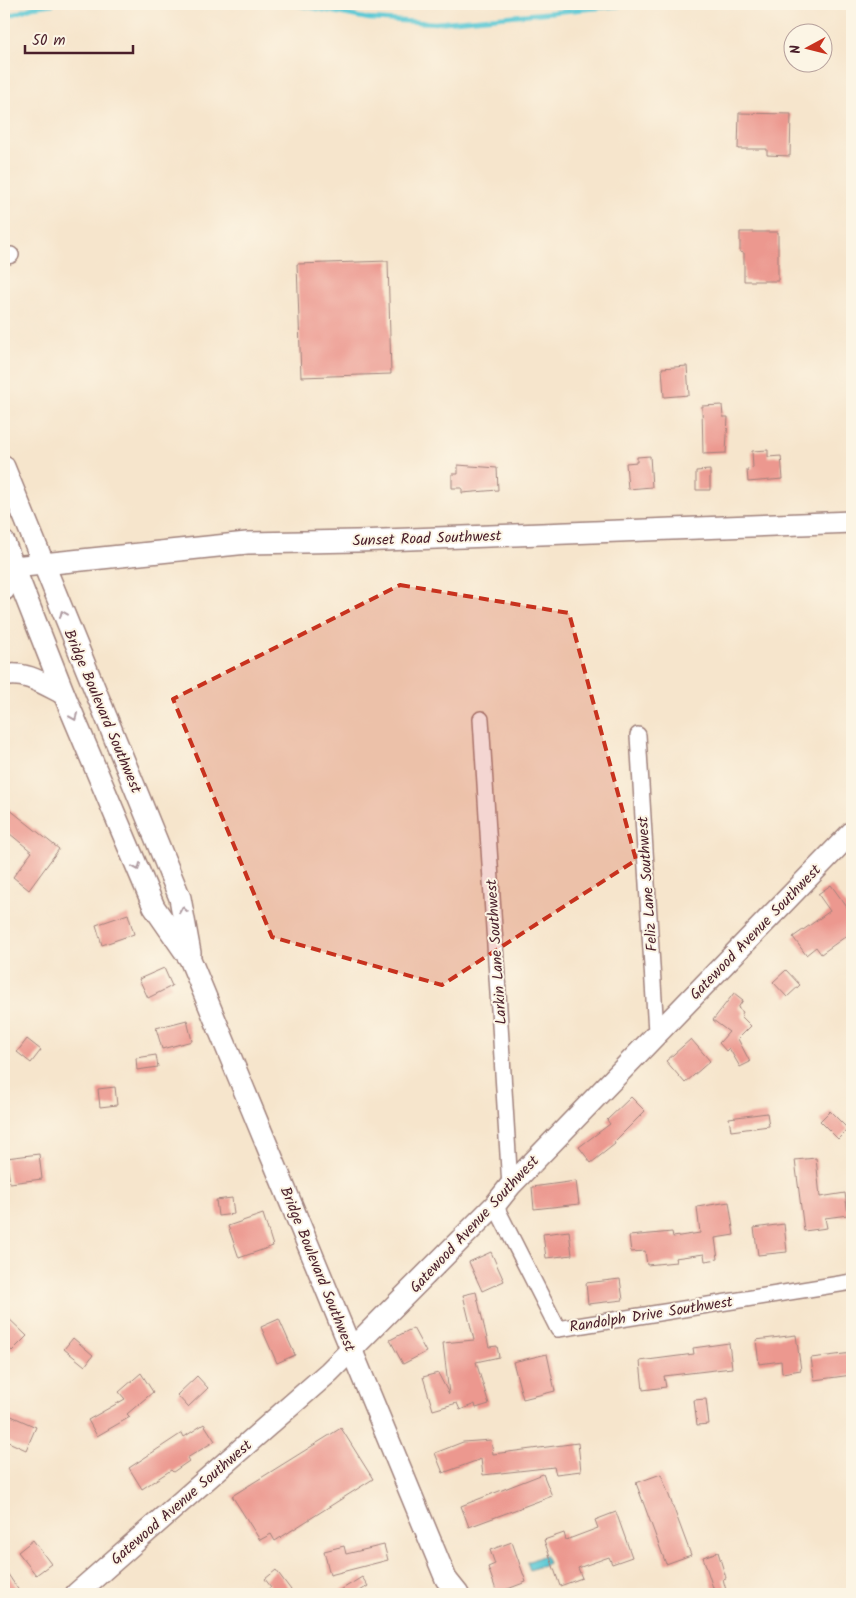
<svg xmlns="http://www.w3.org/2000/svg" width="856" height="1598" viewBox="0 0 856 1598" font-family="Kalam,sans-serif">
<style>
.water{fill:#5dc9d5;stroke:#547480}
.lines{fill:none;stroke-linecap:round;stroke-linejoin:round}
.stream{stroke:#5dc9d5;stroke-width:4.5}
.building{fill:#ec988f}
.street-casing{stroke:#a0827c;stroke-width:18}
.secondary-casing{stroke:#a0827c;stroke-width:24}
.street{stroke:#fff;stroke-width:15}
.secondary{stroke:#fff;stroke-width:21}
.oneway{stroke:#ae9aa0}
.marked{fill:#c8321e;fill-opacity:0.2;stroke:#c8321e;stroke-width:4;stroke-dasharray:10 6;stroke-linejoin:round}
.labels{text-anchor:middle;stroke-width:4;stroke-linejoin:round;paint-order:stroke}
.street-label{font-size:15px;fill:#4a1f2b;stroke:#fcf5e5}
</style>
<rect width="100%" height="100%" fill="#fcf5e5"/>
<filter id="ink" filterUnits="userSpaceOnUse"><feTurbulence type="fractalNoise" baseFrequency=".02" numOctaves="2"/><feDisplacementMap in="SourceGraphic" scale="10" xChannelSelector="R" yChannelSelector="G"/><feConvolveMatrix kernelMatrix="1 2 1 2 8 2 1 2 1" color-interpolation-filters="sRGB"/></filter>
<filter id="wash" filterUnits="userSpaceOnUse"><feTurbulence type="fractalNoise" baseFrequency=".0096" numOctaves="4" result="noise"/><feDisplacementMap in="SourceGraphic" scale="20" xChannelSelector="R" yChannelSelector="G"/><feGaussianBlur stdDeviation="1.12" result="paint"/><feColorMatrix in="noise" values="0 0 0 0 0 0 0 0 0 0 0 0 0 0 0 0 0 1.4 0 .05"/><feComposite in="paint" operator="in"/></filter>
<g filter="url(#wash)">
<rect width="100%" height="100%" fill="#f6e5cc"/>
<polygon class="water" points="545,1555 548,1563 530,1570 527,1562"/>
<g class="lines">
<g class="stream">
<polyline points="292,4 369,19 435,23 642,4"/>
<polyline points="4,18 33,7 53,4"/>
</g>
</g>
<g id="blocks">
<g class="building">
<polygon points="739,113 791,114 790,156 767,155 767,149 738,149"/>
<polygon points="740,232 778,232 778,281 744,281 744,253 740,252"/>
<polygon points="388,261 391,374 301,377 297,264"/>
<polygon points="687,366 689,395 664,397 662,368"/>
<polygon points="722,405 723,417 728,417 726,453 703,454 702,406"/>
<polygon points="768,450 768,457 781,456 783,479 748,482 747,469 753,468 752,451"/>
<polygon points="650,456 652,487 628,489 626,463 637,462 637,457"/>
<polygon points="458,465 497,468 498,490 462,493 462,488 452,488 452,474 458,474"/>
<polygon points="710,470 710,490 696,490 696,471"/>
<polygon points="4,805 59,849 29,890 13,877 32,852 4,829"/>
<polygon points="831,885 852,914 852,932 821,954 816,947 806,955 793,937 830,911 818,894"/>
<polygon points="128,914 134,934 102,945 96,925"/>
<polygon points="164,968 172,986 148,998 139,979"/>
<polygon points="786,970 800,985 787,997 773,982"/>
<polygon points="734,993 743,1000 738,1008 743,1012 741,1016 751,1026 738,1039 750,1062 740,1067 729,1048 726,1051 719,1043 729,1032 713,1020"/>
<polygon points="187,1020 192,1041 162,1049 156,1028"/>
<polygon points="27,1039 41,1050 31,1063 17,1052"/>
<polygon points="691,1039 710,1061 685,1083 666,1061"/>
<polygon points="156,1055 158,1067 137,1070 136,1058"/>
<polygon points="115,1087 117,1105 100,1107 98,1089"/>
<polygon points="631,1097 645,1111 614,1142 615,1144 591,1163 579,1147 610,1124 607,1120"/>
<polygon points="830,1111 848,1129 838,1139 820,1121"/>
<polygon points="767,1113 769,1126 731,1131 729,1118"/>
<polygon points="39,1154 42,1179 10,1183 6,1158"/>
<polygon points="816,1158 820,1197 845,1193 848,1215 825,1218 827,1228 804,1231 795,1160"/>
<polygon points="576,1181 579,1204 534,1209 532,1187"/>
<polygon points="232,1198 234,1214 218,1216 216,1200"/>
<polygon points="729,1202 734,1235 715,1238 718,1259 705,1261 704,1254 675,1258 676,1262 647,1265 645,1251 631,1252 629,1236 672,1232 673,1237 700,1233 697,1207"/>
<polygon points="263,1214 273,1246 239,1258 228,1226"/>
<polygon points="784,1224 787,1252 758,1255 754,1228"/>
<polygon points="569,1231 572,1255 546,1258 543,1234"/>
<polygon points="491,1252 504,1281 482,1291 469,1262"/>
<polygon points="620,1279 623,1300 588,1304 586,1283"/>
<polygon points="476,1292 489,1347 497,1346 499,1357 476,1362 489,1404 476,1408 475,1404 460,1410 457,1403 433,1410 423,1377 438,1373 449,1394 443,1343 474,1340 463,1295"/>
<polygon points="4,1314 27,1336 12,1351 4,1343"/>
<polygon points="279,1319 295,1355 277,1363 261,1327"/>
<polygon points="413,1328 426,1352 403,1364 390,1340"/>
<polygon points="796,1335 801,1370 782,1373 781,1361 759,1364 756,1340"/>
<polygon points="73,1338 93,1355 85,1366 64,1349"/>
<polygon points="729,1343 732,1368 664,1376 666,1387 643,1390 640,1361 694,1354 693,1348"/>
<polygon points="852,1353 852,1375 814,1380 811,1358"/>
<polygon points="547,1354 555,1391 523,1399 513,1362"/>
<polygon points="141,1373 153,1392 127,1414 130,1417 97,1436 88,1420 125,1399 119,1392"/>
<polygon points="197,1376 208,1388 188,1407 177,1395"/>
<polygon points="706,1399 709,1424 697,1425 694,1400"/>
<polygon points="9,1415 36,1427 26,1450 4,1440 4,1426"/>
<polygon points="204,1424 215,1441 187,1458 189,1461 173,1472 171,1470 142,1489 129,1468 182,1433 184,1437"/>
<polygon points="341,1428 373,1479 275,1541 271,1534 260,1540 232,1496"/>
<polygon points="491,1440 493,1454 578,1443 581,1471 556,1474 554,1467 483,1475 481,1459 443,1473 435,1453 463,1442"/>
<polygon points="543,1474 552,1496 469,1527 461,1506"/>
<polygon points="661,1474 691,1555 666,1564 636,1483"/>
<polygon points="616,1512 632,1557 612,1564 609,1557 578,1568 582,1578 560,1586 544,1540 564,1533 566,1540 598,1528 595,1520"/>
<polygon points="33,1540 51,1564 36,1575 18,1552"/>
<polygon points="512,1542 526,1582 497,1593 488,1567 495,1564 490,1550"/>
<polygon points="384,1545 388,1560 330,1575 324,1551 344,1546 346,1554"/>
<polygon points="718,1552 726,1578 723,1579 727,1594 715,1594 703,1557"/>
<polygon points="4,1568 21,1594 4,1594"/>
<polygon points="276,1570 294,1594 261,1594 271,1587 265,1579"/>
<polygon points="362,1577 368,1586 355,1594 334,1594"/>
</g>
</g>
</g>
<g filter="url(#ink)">
<use href="#blocks" fill-opacity="0" stroke="#a0827c" stroke-width="1"/>
<g class="lines">
<defs>
<g id="street">
<polyline points="4,257 11,255"/>
<polyline points="481,719 510,1186"/>
<polyline points="638,735 656,1032"/>
<polyline points="495,1205 558,1329 852,1282"/>
</g>
<g id="secondary">
<polyline points="4,467 180,898 190,953"/>
<polyline points="4,542 64,694 154,907 190,959 446,1579 458,1594"/>
<polyline points="4,568 247,543 357,541 852,522"/>
<polyline points="4,590 13,566"/>
<path d="M4,676C24,670 46,685 64,694"/>
<polyline points="76,1594 329,1372 495,1205 510,1186 852,832"/>
</g>
</defs>
<use href="#street" class="street-casing"/>
<use href="#secondary" class="secondary-casing"/>
<use href="#street" class="street"/>
<use href="#secondary" class="secondary"/>
</g>
<defs><path id="oneway-chevron" d="M-2-3.5L2.5 0L-2 3.5" fill="none" stroke-width="1.6" stroke-linecap="round" stroke-linejoin="round" transform="scale(1.25)"/></defs>
<g class="oneway">
<use href="#oneway-chevron" transform="translate(63 614) rotate(-113)"/>
<use href="#oneway-chevron" transform="translate(74 717) rotate(67)"/>
<use href="#oneway-chevron" transform="translate(137 867) rotate(67)"/>
<use href="#oneway-chevron" transform="translate(183 910) rotate(-99)"/>
</g>
</g>
<path class="marked" d="M400,585L569,613L636,860L442,985L272,937L173,699Z"/>
<g class="labels">
<g class="street-label">
<text transform="translate(427 538) rotate(-2)" y="5">Sunset Road Southwest</text>
<text transform="translate(103 711) rotate(67)" y="5">Bridge Boulevard Southwest</text>
<text transform="translate(647 884) rotate(-94)" y="5">Feliz Lane Southwest</text>
<text transform="translate(755 932) rotate(-46)" y="5">Gatewood Avenue Southwest</text>
<text transform="translate(496 952) rotate(-94)" y="5">Larkin Lane Southwest</text>
<text transform="translate(474 1224) rotate(-47)" y="5">Gatewood Avenue Southwest</text>
<text transform="translate(318 1269) rotate(68)" y="5">Bridge Boulevard Southwest</text>
<text transform="translate(651 1314) rotate(-9)" y="5">Randolph Drive Southwest</text>
<text transform="translate(181 1502) rotate(-41)" y="5">Gatewood Avenue Southwest</text>
</g>
</g>
<rect width="856" height="1598" fill="none" stroke="#fcf5e5" stroke-width="20"/>
<g transform="translate(808 48) rotate(263)"><circle r="24" fill="#fcf5e5" stroke="#b59f9b"/>
<path d="M0-4L9 19L0 12L-9 19Z" fill="#c8321e"/>
<text y="-8" font-size="14" font-weight="bold" text-anchor="middle" fill="#4a1f2b">N</text>
</g>
<path d="M25 45v8h108v-8" fill="none" stroke="#4a1f2b" stroke-width="2.5"/>
<text x="32" y="45" font-size="15" fill="#4a1f2b" stroke="#fcf5e5" stroke-width="4" paint-order="stroke">50 m</text>
</svg>
